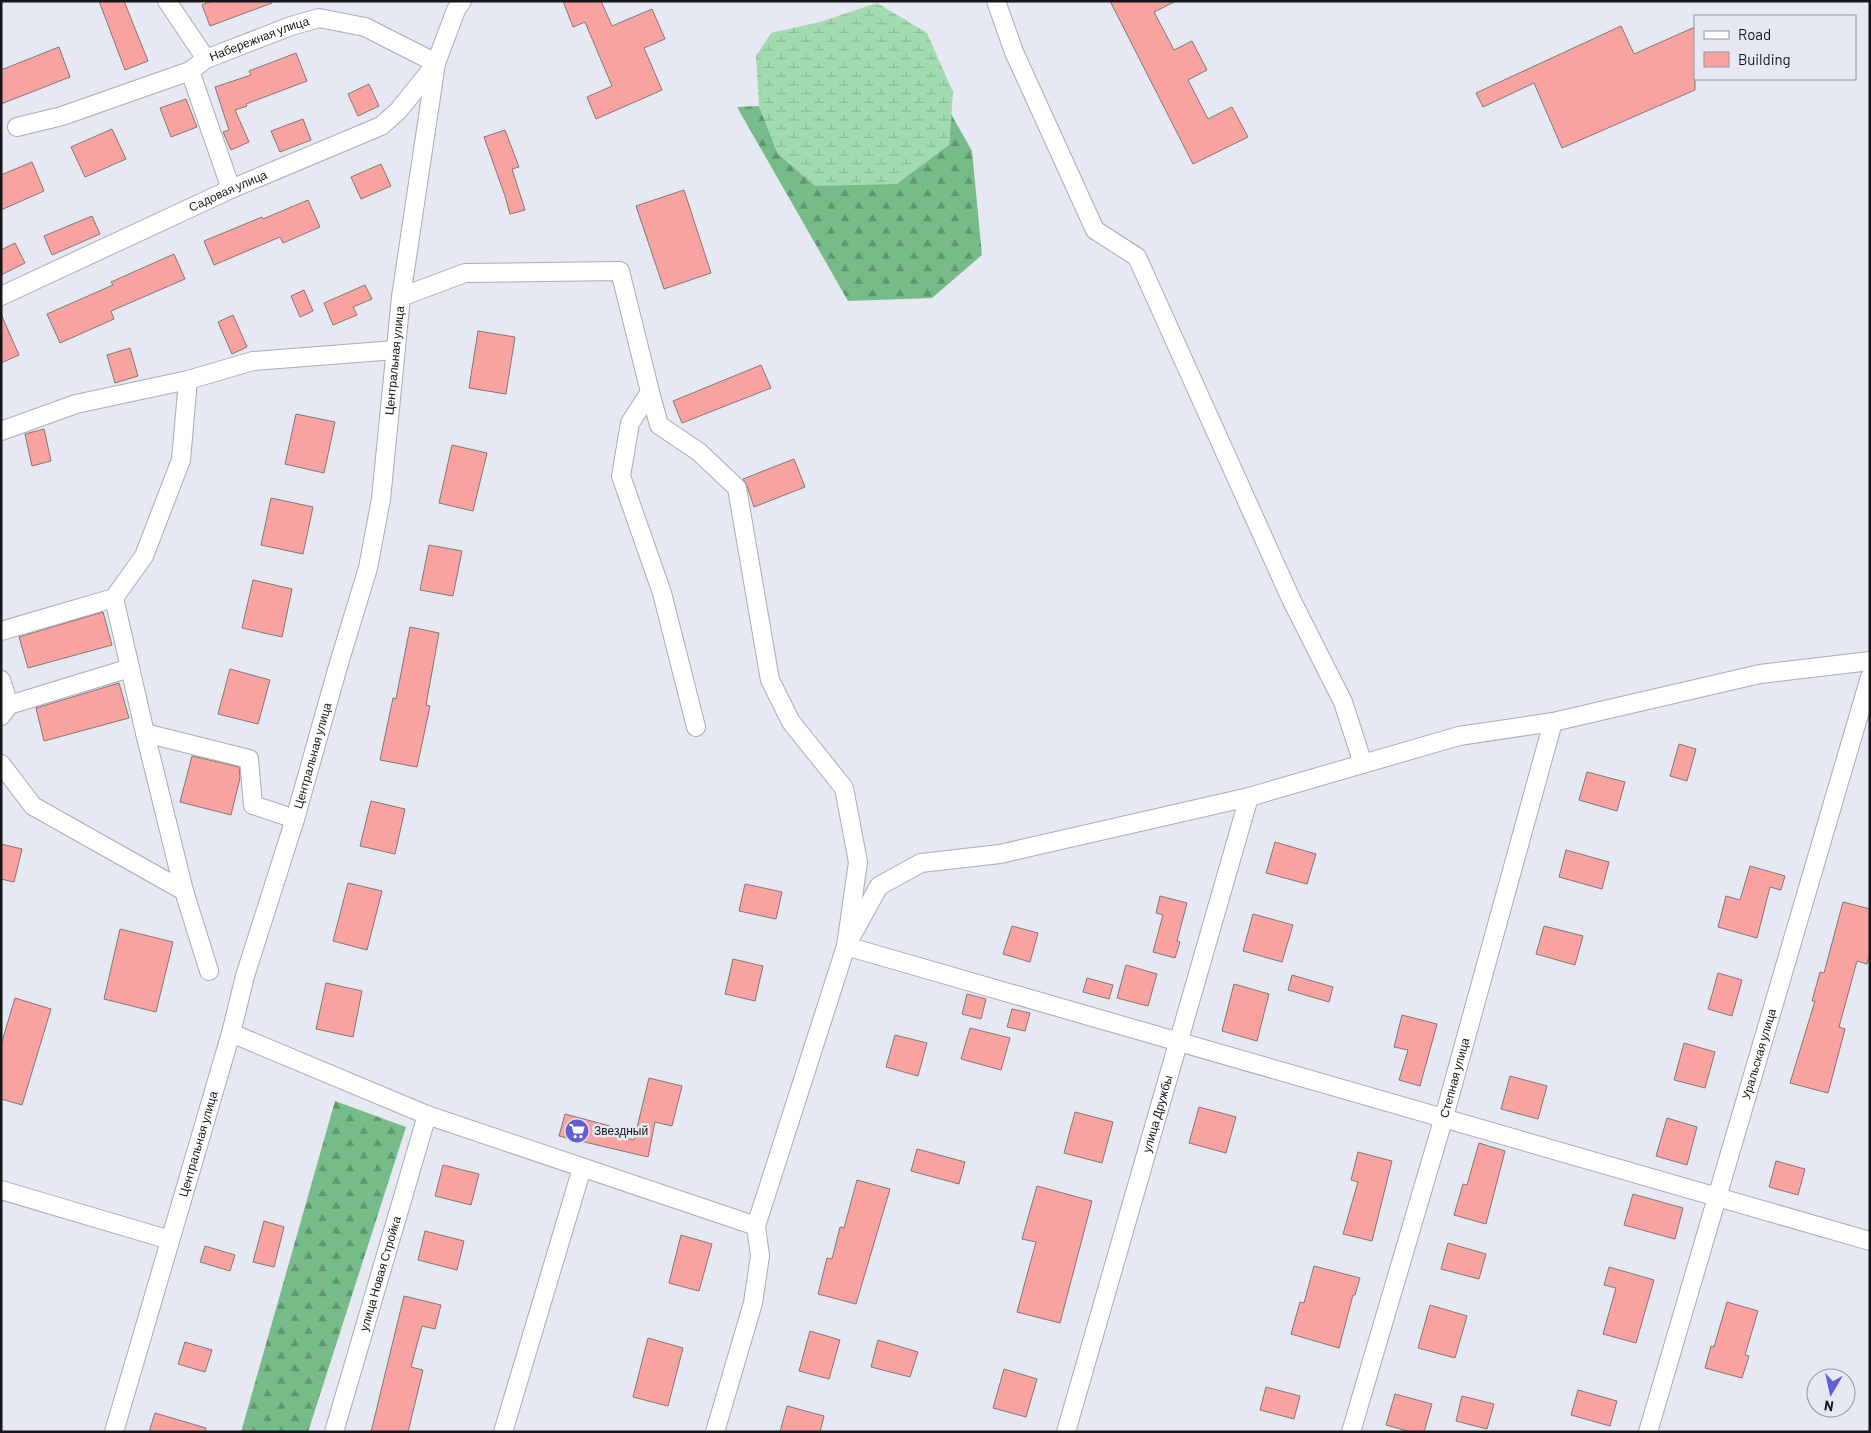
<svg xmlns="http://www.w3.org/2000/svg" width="1871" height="1433" viewBox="0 0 1871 1433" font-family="Barlow,sans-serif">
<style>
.forest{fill:url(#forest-firs)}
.wetland{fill:url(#wetland-marsh)}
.building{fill:#f9a3a0;stroke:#827675}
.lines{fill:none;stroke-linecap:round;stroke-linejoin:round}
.minor-casing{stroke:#a9acb6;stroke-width:20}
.minor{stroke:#fff;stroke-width:18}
.labels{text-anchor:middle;stroke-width:5;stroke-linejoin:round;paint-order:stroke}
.street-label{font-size:12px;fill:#151619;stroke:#e6e8f3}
.poi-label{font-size:12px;fill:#151619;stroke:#e6e8f3;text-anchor:start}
</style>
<defs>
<pattern id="forest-firs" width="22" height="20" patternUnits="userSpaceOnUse" patternTransform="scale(1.25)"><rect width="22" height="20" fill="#77bc88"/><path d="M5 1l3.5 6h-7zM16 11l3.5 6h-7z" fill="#60986e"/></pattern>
<pattern id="wetland-marsh" width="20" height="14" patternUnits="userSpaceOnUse" patternTransform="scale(1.25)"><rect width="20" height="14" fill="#a2dbaf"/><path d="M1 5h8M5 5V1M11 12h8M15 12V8" fill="none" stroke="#8bbb96"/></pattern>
</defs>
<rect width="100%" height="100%" fill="#e6e8f3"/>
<g class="forest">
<polygon points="759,106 778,154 949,145 951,114 972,151 982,255 932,298 848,301 737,107"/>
<polygon points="335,1101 406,1127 308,1432 241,1432"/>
</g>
<polygon class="wetland" points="877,3 927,33 953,92 949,145 897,184 815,186 778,154 759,106 756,56 771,33 820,22"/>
<g class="building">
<polygon points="99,1 124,1 148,61 125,70"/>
<polygon points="212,1 272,1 272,3 210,26 202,5"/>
<polygon points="563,1 601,1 612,26 652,9 665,39 644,48 662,90 596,119 587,97 612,86 585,22 573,27"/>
<polygon points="1110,1 1176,1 1154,12 1174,50 1192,41 1207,70 1188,80 1208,119 1232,107 1248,137 1193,164"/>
<polygon points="1621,26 1634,54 1695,27 1695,90 1562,148 1534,83 1483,107 1476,93"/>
<polygon points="59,47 70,77 1,104 1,70"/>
<polygon points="296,53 307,81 246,104 247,106 235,110 249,142 231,150 223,132 229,130 215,87 251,75 249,71"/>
<polygon points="369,84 379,106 358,116 348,94"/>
<polygon points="186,99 197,127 171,137 160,108"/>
<polygon points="303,119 311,140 280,152 271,131"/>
<polygon points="112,129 126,159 85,177 71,147"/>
<polygon points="505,130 519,167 512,169 525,210 510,214 505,196 484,137"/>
<polygon points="32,162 44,191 1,210 1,175"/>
<polygon points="381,164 391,186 361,199 351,177"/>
<polygon points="684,190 711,273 664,289 636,206"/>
<polygon points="308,200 320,227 283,243 280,237 214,265 204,241 262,217 263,219"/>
<polygon points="92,216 100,234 52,255 44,236"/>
<polygon points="15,243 25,263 1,275 1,250"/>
<polygon points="174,254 185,279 111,311 114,319 60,343 47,314 113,285 111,282"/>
<polygon points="365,285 372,299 353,307 357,315 333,325 324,303"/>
<polygon points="304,290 313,311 300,317 291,296"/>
<polygon points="1,314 19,355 1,363"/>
<polygon points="233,315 247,347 232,354 218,322"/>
<polygon points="478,331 515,337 506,394 469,388"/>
<polygon points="130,348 138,376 115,383 107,355"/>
<polygon points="761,365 771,388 682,423 673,401"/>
<polygon points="296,414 335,422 324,473 285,464"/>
<polygon points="44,429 51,461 32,466 25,434"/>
<polygon points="452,445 487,453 473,511 439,503"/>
<polygon points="794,459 805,487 754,507 747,486 743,479"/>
<polygon points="271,498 313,507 303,554 261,545"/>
<polygon points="429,545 462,551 453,596 420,590"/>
<polygon points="253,580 292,589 282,637 242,628"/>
<polygon points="103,612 112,645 28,668 19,637"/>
<polygon points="410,627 439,633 426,705 430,706 417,767 380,760 393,698 396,699"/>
<polygon points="230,669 270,680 258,724 218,714"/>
<polygon points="119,683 129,718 44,741 36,708"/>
<polygon points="1679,744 1696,749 1687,781 1670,776"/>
<polygon points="192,756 239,767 240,778 231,815 180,802"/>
<polygon points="1587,772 1625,782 1617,811 1579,800"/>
<polygon points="371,801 405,809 395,854 360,846"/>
<polygon points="1275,842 1316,854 1307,884 1266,873"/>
<polygon points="1,844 22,849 14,882 1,879"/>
<polygon points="1566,850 1609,862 1602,889 1559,877"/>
<polygon points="1750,866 1785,876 1781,890 1770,887 1757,938 1718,927 1726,896 1740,900"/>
<polygon points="348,883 382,891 367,950 333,941"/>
<polygon points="745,884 782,892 776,919 739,911"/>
<polygon points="1160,896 1187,903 1177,941 1180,942 1175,958 1153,952 1163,915 1156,913"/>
<polygon points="1843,902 1870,909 1870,954 1867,964 1857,961 1839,1027 1845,1029 1828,1093 1790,1083 1815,1001 1812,1001 1820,972 1824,973"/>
<polygon points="1253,914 1293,925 1282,962 1243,951"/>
<polygon points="1012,926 1038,933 1030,962 1003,954"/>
<polygon points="1544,926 1583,936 1575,965 1536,954"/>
<polygon points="120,929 173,942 156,1012 104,999"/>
<polygon points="733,959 763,966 755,1001 725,994"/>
<polygon points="1126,965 1157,974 1148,1006 1117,998"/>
<polygon points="1718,973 1742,980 1732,1016 1708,1009"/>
<polygon points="1292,975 1333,987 1329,1002 1288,990"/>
<polygon points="1087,978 1113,985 1109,999 1083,992"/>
<polygon points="326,983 362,991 353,1037 316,1029"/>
<polygon points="1234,984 1269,994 1257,1041 1222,1031"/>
<polygon points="967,994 986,999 981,1019 962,1014"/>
<polygon points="15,998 51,1009 22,1105 1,1099 1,1045"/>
<polygon points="1012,1009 1030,1013 1025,1031 1007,1027"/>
<polygon points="1402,1015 1437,1024 1420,1086 1399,1080 1408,1050 1394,1047"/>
<polygon points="970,1028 1010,1038 1001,1070 961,1059"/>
<polygon points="895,1035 927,1043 918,1076 886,1067"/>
<polygon points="1684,1043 1715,1052 1705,1088 1674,1080"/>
<polygon points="1510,1076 1547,1086 1538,1119 1501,1109"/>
<polygon points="649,1078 682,1086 672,1126 655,1122 648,1157 559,1136 565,1114 610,1126 608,1133 634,1140"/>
<polygon points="1199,1107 1236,1117 1226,1153 1189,1143"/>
<polygon points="1075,1112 1113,1122 1102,1163 1064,1153"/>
<polygon points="1667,1118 1697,1127 1687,1165 1656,1156"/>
<polygon points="1479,1143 1505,1151 1486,1224 1454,1215 1463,1184 1467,1185"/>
<polygon points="917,1149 965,1162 959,1184 911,1171"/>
<polygon points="1358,1152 1392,1161 1372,1241 1343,1234 1358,1182 1351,1180"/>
<polygon points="1776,1161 1805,1169 1798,1195 1769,1187"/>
<polygon points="443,1165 479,1174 471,1205 435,1196"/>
<polygon points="857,1180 890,1189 856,1304 818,1294 827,1258 832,1259 840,1227 844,1228"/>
<polygon points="1037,1186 1092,1201 1060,1323 1017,1312 1036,1242 1022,1239"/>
<polygon points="1633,1194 1683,1208 1675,1239 1624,1225"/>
<polygon points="264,1221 284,1227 274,1267 253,1262"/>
<polygon points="425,1231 464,1241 457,1270 418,1260"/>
<polygon points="681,1235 712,1244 699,1291 669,1283"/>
<polygon points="1448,1243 1486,1254 1479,1279 1441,1269"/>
<polygon points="205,1246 235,1255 230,1271 200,1262"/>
<polygon points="1314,1266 1360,1278 1355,1295 1353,1295 1339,1348 1291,1334 1300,1302 1304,1303"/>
<polygon points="1609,1267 1654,1280 1636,1343 1603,1334 1616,1288 1604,1285"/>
<polygon points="404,1296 441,1305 435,1329 422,1326 411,1367 423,1370 408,1432 371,1432"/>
<polygon points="1727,1302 1758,1311 1745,1355 1749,1356 1742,1378 1705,1368 1711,1346 1714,1347"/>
<polygon points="1430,1305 1467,1316 1455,1358 1418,1348"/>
<polygon points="810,1331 840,1340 829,1379 799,1371"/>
<polygon points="648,1338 683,1348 668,1406 633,1397"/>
<polygon points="878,1340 918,1352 910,1377 871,1367"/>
<polygon points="185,1342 212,1350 205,1372 178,1364"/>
<polygon points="1004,1369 1037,1379 1026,1417 993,1408"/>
<polygon points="1266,1387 1300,1396 1294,1419 1260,1410"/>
<polygon points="1578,1390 1617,1401 1610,1426 1571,1415"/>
<polygon points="1395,1394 1432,1404 1424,1432 1411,1432 1386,1425"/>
<polygon points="1462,1396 1494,1404 1487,1429 1456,1421"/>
<polygon points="787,1406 824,1416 820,1432 780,1432"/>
<polygon points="155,1413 206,1428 205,1432 149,1432"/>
</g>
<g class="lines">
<defs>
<g id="minor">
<polyline points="167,1 206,59"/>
<polyline points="996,1 1014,52 1095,230 1137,257 1291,599 1343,702 1363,764"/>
<polyline points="190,71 231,189"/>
<path id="s1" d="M17,127L62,116L190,71L206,59L291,26L319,18L365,27L436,63L456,10L462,1"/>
<path id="s2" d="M1,296L231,189L381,126L398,111L436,64"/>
<polyline points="401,297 465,273 620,271 650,392 630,423 621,476 662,593 696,727"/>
<polyline points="650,392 659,425 699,452 737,488 770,680 791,722 844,788 858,862 846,946 1870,1241"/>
<polyline points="1,431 76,404 188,380 253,361 395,350"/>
<polyline points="114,598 144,556 181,460 188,380"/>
<polyline points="1,631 114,598 145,733 249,759 253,805 295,819"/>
<polyline points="1,680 9,705"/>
<polyline points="1,716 9,705 130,668"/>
<polyline points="145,733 184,891 209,971"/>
<polyline points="1,764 33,806 184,891"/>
<polyline points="231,1033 427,1115 756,1226"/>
<polyline points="1,1190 170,1240"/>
<path id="s3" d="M114,1432L231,1033L245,976L295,819L339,663L368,568L381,499L401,297L436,63"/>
<path id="s4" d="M334,1432L427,1115"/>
<polyline points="503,1432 582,1168"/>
<polyline points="715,1432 753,1303 760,1256 756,1226 846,946 879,886 921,863 1000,854 1249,797 1459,736 1553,722 1760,674 1870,661"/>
<path id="s5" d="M1066,1432L1249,797"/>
<path id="s6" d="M1351,1432L1444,1117L1553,722"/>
<path id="s7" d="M1648,1432L1870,677"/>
</g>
</defs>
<use href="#minor" class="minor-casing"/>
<use href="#minor" class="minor"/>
</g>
<defs>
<symbol id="supermarket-disc" viewBox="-11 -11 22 22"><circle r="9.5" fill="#625ed6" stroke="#e6e8f3"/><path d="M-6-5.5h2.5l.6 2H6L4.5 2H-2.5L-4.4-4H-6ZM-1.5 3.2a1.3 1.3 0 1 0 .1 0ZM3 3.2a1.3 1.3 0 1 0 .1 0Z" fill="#fff"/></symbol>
</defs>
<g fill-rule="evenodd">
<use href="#supermarket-disc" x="563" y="1117" width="28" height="28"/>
</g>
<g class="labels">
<g class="street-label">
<text dy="4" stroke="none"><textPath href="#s1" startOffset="259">Набережная улица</textPath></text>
<text dy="4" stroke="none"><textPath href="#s2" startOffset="250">Садовая улица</textPath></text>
<text dy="4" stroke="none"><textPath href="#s3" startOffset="1110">Центральная улица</textPath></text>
<text dy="4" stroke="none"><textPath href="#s3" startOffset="705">Центральная улица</textPath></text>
<text dy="4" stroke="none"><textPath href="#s7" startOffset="394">Уральская улица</textPath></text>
<text dy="4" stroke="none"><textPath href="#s6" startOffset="369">Степная улица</textPath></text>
<text dy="4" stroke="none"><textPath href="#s5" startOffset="331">улица Дружбы</textPath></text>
<text dy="4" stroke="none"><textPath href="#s3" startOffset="300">Центральная улица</textPath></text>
<text dy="4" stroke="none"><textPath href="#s4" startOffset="165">улица Новая Стройка</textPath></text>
</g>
<g class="poi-label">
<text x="594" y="1135">Звездный</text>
</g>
</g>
<rect width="1871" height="1433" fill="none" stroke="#151619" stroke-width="5"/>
<rect x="1694" y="15" width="162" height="65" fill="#e6e8f3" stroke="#92949c"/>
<rect x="1704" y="31" width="25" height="8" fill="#ffffff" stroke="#92949c"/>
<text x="1738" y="40" font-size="15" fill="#151619">Road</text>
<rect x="1704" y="52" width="25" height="15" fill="#f9a3a0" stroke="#92949c"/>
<text x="1738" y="65" font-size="15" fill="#151619">Building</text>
<g transform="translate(1831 1393) rotate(189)"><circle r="24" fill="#e6e8f3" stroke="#92949c"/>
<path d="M0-4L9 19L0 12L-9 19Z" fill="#625ed6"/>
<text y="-8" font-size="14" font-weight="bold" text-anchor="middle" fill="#151619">N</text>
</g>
</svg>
